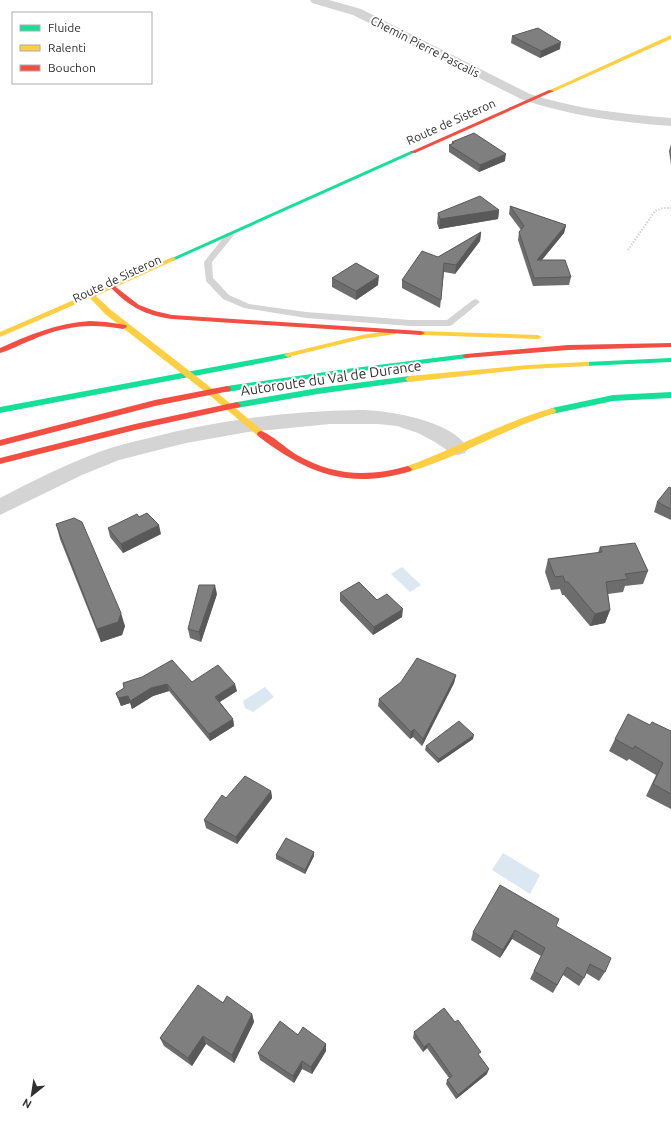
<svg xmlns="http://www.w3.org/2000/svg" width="671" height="1127" viewBox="0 0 671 1127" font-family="Ubuntu,sans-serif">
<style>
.water{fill:#dbe7f1}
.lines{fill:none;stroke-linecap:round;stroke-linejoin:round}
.path{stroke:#d4d4d4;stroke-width:2;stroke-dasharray:1.5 1.5;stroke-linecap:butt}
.lane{fill:#d4d4d4;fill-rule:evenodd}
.street{fill:#d4d4d4;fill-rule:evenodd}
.fast{fill:#16e098;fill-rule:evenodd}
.slow{fill:#ffcf43;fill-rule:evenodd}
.jam{fill:#f24e42;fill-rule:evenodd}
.wall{fill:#6d6d6d}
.shaded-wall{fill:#595959}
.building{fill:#7f7f7f;stroke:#595959}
.labels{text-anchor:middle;stroke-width:4;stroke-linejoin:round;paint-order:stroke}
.far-street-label{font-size:12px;fill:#303030;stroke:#fff}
.street-label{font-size:14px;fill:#303030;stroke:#fff}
</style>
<rect width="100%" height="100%" fill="#fff"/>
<g class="water">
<polygon points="402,567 421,585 410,592 391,574"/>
<polygon points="265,687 274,697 253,712 245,708 243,701"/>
<polygon points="503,853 540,875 530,894 492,870"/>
</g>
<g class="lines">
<polyline class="path" points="628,250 655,211 663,208 671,208"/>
<polygon class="lane" points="227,233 230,233 234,235 212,262 213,278 229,295 249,304 306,312 410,320 447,320 473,300 476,299 480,302 452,325 449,326 410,326 306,318 244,308 223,299 206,281 204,262"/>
<g class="street">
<path d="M310,0H329L361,9L530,94C576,109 623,114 671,118V126C619,122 570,116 521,99L353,15L312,3Z"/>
<path d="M359,410C388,410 451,420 468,448L465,453L458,455L451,453L435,442L418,433L397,426L378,424H330L248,432L186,443L119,460L82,475L0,515V498C32,481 65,465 99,452C115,446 132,442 149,438C217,420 288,411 359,410Z"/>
</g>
<g class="fast">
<polygon points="411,151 416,152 175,260 173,261 170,259"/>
<polygon points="288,353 291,353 291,357 262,363 0,413 0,407"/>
<polygon points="466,354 470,356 469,358 346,373 227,392 223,389 227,386 346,369"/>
<polygon points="671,358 671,362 586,366 582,364 586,362"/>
<polygon points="409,376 413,379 412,381 318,394 237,408 233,405 237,402 318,388"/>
<polygon points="671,392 671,398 613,401 552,414 548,411 552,408 613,395"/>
</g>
<g class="slow">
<polygon points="671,35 671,39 553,92 548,91"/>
<polygon points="173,257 176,259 175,260 96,296 111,310 214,390 264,432 265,434 264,436 258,436 208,394 105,314 90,298 0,337 0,332"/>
<polygon points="393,330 396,330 396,334 362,339 288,357 284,355 288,353 362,335"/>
<polygon points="418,331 538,335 542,337 538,339 421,335 418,335"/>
<polygon points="586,362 589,362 589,366 528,369 409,382 405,379 409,376 528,365"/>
<path d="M552,408L555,409L556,411L555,413C504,429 459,457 408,472L404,469L405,467C455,449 501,423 552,408Z"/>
</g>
<g class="jam">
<polygon points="549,90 554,91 415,153 410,152"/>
<path d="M112,284L139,305L155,311L172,315L421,331L425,333L421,335L172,319C144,315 130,307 110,287V285Z"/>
<path d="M90,321L106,322L126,325L127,327L123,329C89,323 64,326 32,340C21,344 11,350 0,353V348C29,335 57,323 90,321Z"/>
<polygon points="671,343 671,347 568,350 466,358 462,356 466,354 568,345"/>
<polygon points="227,386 230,387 231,389 230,391 155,406 0,446 0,440 155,400"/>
<polygon points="237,402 241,405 240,407 135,430 0,464 0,458 135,424"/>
<path d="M261,431C271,434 287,449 297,455C334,476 368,477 408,466L412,469L411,471C349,490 308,474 258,436L257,434L258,432Z"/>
</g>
</g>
<g class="wall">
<polygon points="512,36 560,49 540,58 511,43"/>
<polygon points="452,142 505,161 479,172 449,152 449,145 452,144"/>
<polygon points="671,144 671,165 669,151"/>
<polygon points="510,206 566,225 564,233 542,260 571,277 569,285 533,286 518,240 519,232 521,230 509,214"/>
<polygon points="499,210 498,219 439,229 437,223 438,213"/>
<polygon points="481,232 480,241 455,274 444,272 440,308 402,288 402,280 438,257"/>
<polygon points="332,278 378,285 356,300 332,287"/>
<polygon points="671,488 671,520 654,512 657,502"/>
<polygon points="139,517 161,534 123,553 110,537 108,528"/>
<polygon points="56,524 125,626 122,635 101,642 60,539"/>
<polygon points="600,547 648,571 643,584 625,586 623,592 608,594 610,610 605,623 590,626 564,595 562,595 560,589 551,590 545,572 548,559 598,553"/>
<polygon points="340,593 402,617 373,635 340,601"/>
<polygon points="217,594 201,642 190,638 188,629"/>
<polygon points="456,675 454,683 422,746 413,737 410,739 378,706 379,699"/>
<polygon points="192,682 237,691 220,702 233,719 234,726 210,741 169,691 153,696 132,709 130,703 121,706 116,693 124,688 123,683"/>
<polygon points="650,725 671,731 671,809 646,796 656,775 629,759 627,761 609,751 615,739"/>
<polygon points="473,739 438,763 425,750 426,746"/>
<polygon points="271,791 272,798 237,844 206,828 204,820 226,798"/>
<polygon points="314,852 314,856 305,874 276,859 276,855"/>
<polygon points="556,926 605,972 599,981 586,973 584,978 579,986 563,975 553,993 530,979 541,956 512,939 500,958 471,940 473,932"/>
<polygon points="223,1003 252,1014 254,1022 234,1063 206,1044 192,1066 164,1046 160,1038"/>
<polygon points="414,1032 479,1056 487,1074 456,1099 446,1084 447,1080 449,1078 427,1048 423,1052 413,1038"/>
<polygon points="298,1035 326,1044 326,1051 312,1074 302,1069 294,1083 260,1060 258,1053"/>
</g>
<g class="shaded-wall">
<polygon points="561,42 560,49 540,58 541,51"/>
<polygon points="506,154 505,161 479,172 480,165"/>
<polygon points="499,210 498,219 439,229 440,219"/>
<polygon points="566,225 564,233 535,268 537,260"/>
<polygon points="481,232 480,241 455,274 456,265"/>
<polygon points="379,276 378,285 356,300 356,291"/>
<polygon points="159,525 161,534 123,553 121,544"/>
<polygon points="215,585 217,594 201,642 199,632"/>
<polygon points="403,609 402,617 373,635 374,627"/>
<polygon points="610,610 605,623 590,626 595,614"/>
<polygon points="121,613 125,626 122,635 101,642 97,629"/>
<polygon points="456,675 454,683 422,746 423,739"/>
<polygon points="167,684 169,691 153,696 132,709 130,701 151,688"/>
<polygon points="235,684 237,691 216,704 215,697"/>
<polygon points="128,696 130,703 121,706 118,698"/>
<polygon points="233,719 234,726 210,741 209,734"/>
<polygon points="414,729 413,737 410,739 411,732"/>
<polygon points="474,735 473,739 438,763 439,759"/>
<polygon points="271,791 272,798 237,844 236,837"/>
<polygon points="314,852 314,856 305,874 305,870"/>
<polygon points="515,930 512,939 500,958 503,950"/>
<polygon points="252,1014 254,1022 234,1063 232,1055"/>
<polygon points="203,1036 206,1044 192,1066 188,1058"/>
<polygon points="429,1043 427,1048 423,1052 424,1047"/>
<polygon points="326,1044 326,1051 312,1074 311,1067"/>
<polygon points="302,1061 302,1069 294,1083 293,1076"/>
<polygon points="489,1069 487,1074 456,1099 458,1095"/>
</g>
<g class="building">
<polygon points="538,28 561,42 541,51 512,36"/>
<polygon points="474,133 506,154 480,165 449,145 454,143 452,142"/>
<polygon points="480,196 499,210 440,219 438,213"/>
<polygon points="510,206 566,225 537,260 565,260 571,277 534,278 519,232 524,226"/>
<polygon points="481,232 456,265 444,263 441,300 402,280 422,251 438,257"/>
<polygon points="356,263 379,276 356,291 332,278"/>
<polygon points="669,487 671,488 671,509 657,502"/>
<polygon points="147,513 159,525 121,544 108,528 137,514 139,517"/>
<polygon points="74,518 82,522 121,613 118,622 97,629 56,524"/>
<polygon points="635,543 648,571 625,574 628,579 606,582 610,610 595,614 568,582 565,582 563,576 555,577 548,559 602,552 600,547"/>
<polygon points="359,582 377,600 387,594 403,609 374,627 340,593"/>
<polygon points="199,585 215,585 199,632 188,629"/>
<polygon points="417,658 456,675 423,739 414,729 411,732 379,699 401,682"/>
<polygon points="172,660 192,682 218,665 235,684 215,697 233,719 209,734 167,684 151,688 130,701 128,696 118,698 116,693 124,688 123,683 142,677"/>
<polygon points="628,714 650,725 652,722 671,731 671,794 653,784 663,763 635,746 633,749 615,739"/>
<polygon points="459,721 474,735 439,759 426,746"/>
<polygon points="245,776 271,791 236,837 204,820 222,795 226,798"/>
<polygon points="286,838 314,852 305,870 276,855"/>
<polygon points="500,885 559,919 556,926 611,958 605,972 590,964 584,978 567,967 557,985 534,971 545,948 515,930 503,950 473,932"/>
<polygon points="198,985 223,1003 227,996 252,1014 232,1055 203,1036 188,1058 160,1038"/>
<polygon points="444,1008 455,1022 458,1020 481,1052 478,1054 489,1069 458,1095 447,1080 452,1076 429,1043 424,1047 414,1032"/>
<polygon points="280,1021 298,1035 303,1027 326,1044 311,1067 302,1061 293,1076 258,1053"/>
</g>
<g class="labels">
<g class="far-street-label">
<text transform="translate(425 47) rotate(27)" y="4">Chemin Pierre Pascalis</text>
<text transform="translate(451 122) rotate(-24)" y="4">Route de Sisteron</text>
<text transform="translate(117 279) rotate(-25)" y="4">Route de Sisteron</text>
</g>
<g class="street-label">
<text transform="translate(331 378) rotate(-8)" y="5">Autoroute du Val de Durance</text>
</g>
</g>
<rect x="12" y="12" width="140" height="72" fill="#ffffff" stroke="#acacac"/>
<rect x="20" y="25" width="20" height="6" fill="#16e098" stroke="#acacac"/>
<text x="48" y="32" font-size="12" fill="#303030">Fluide</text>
<rect x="20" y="45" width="20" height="6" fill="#ffcf43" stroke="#acacac"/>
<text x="48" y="52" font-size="12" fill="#303030">Ralenti</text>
<rect x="20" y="65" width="20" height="6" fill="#f24e42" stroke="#acacac"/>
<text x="48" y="72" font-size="12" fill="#303030">Bouchon</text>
<g transform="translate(32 1095) rotate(210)" stroke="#ffffff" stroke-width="3" paint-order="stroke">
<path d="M0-3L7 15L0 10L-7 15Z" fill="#303030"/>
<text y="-6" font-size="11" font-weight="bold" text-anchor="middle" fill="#303030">N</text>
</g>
</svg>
